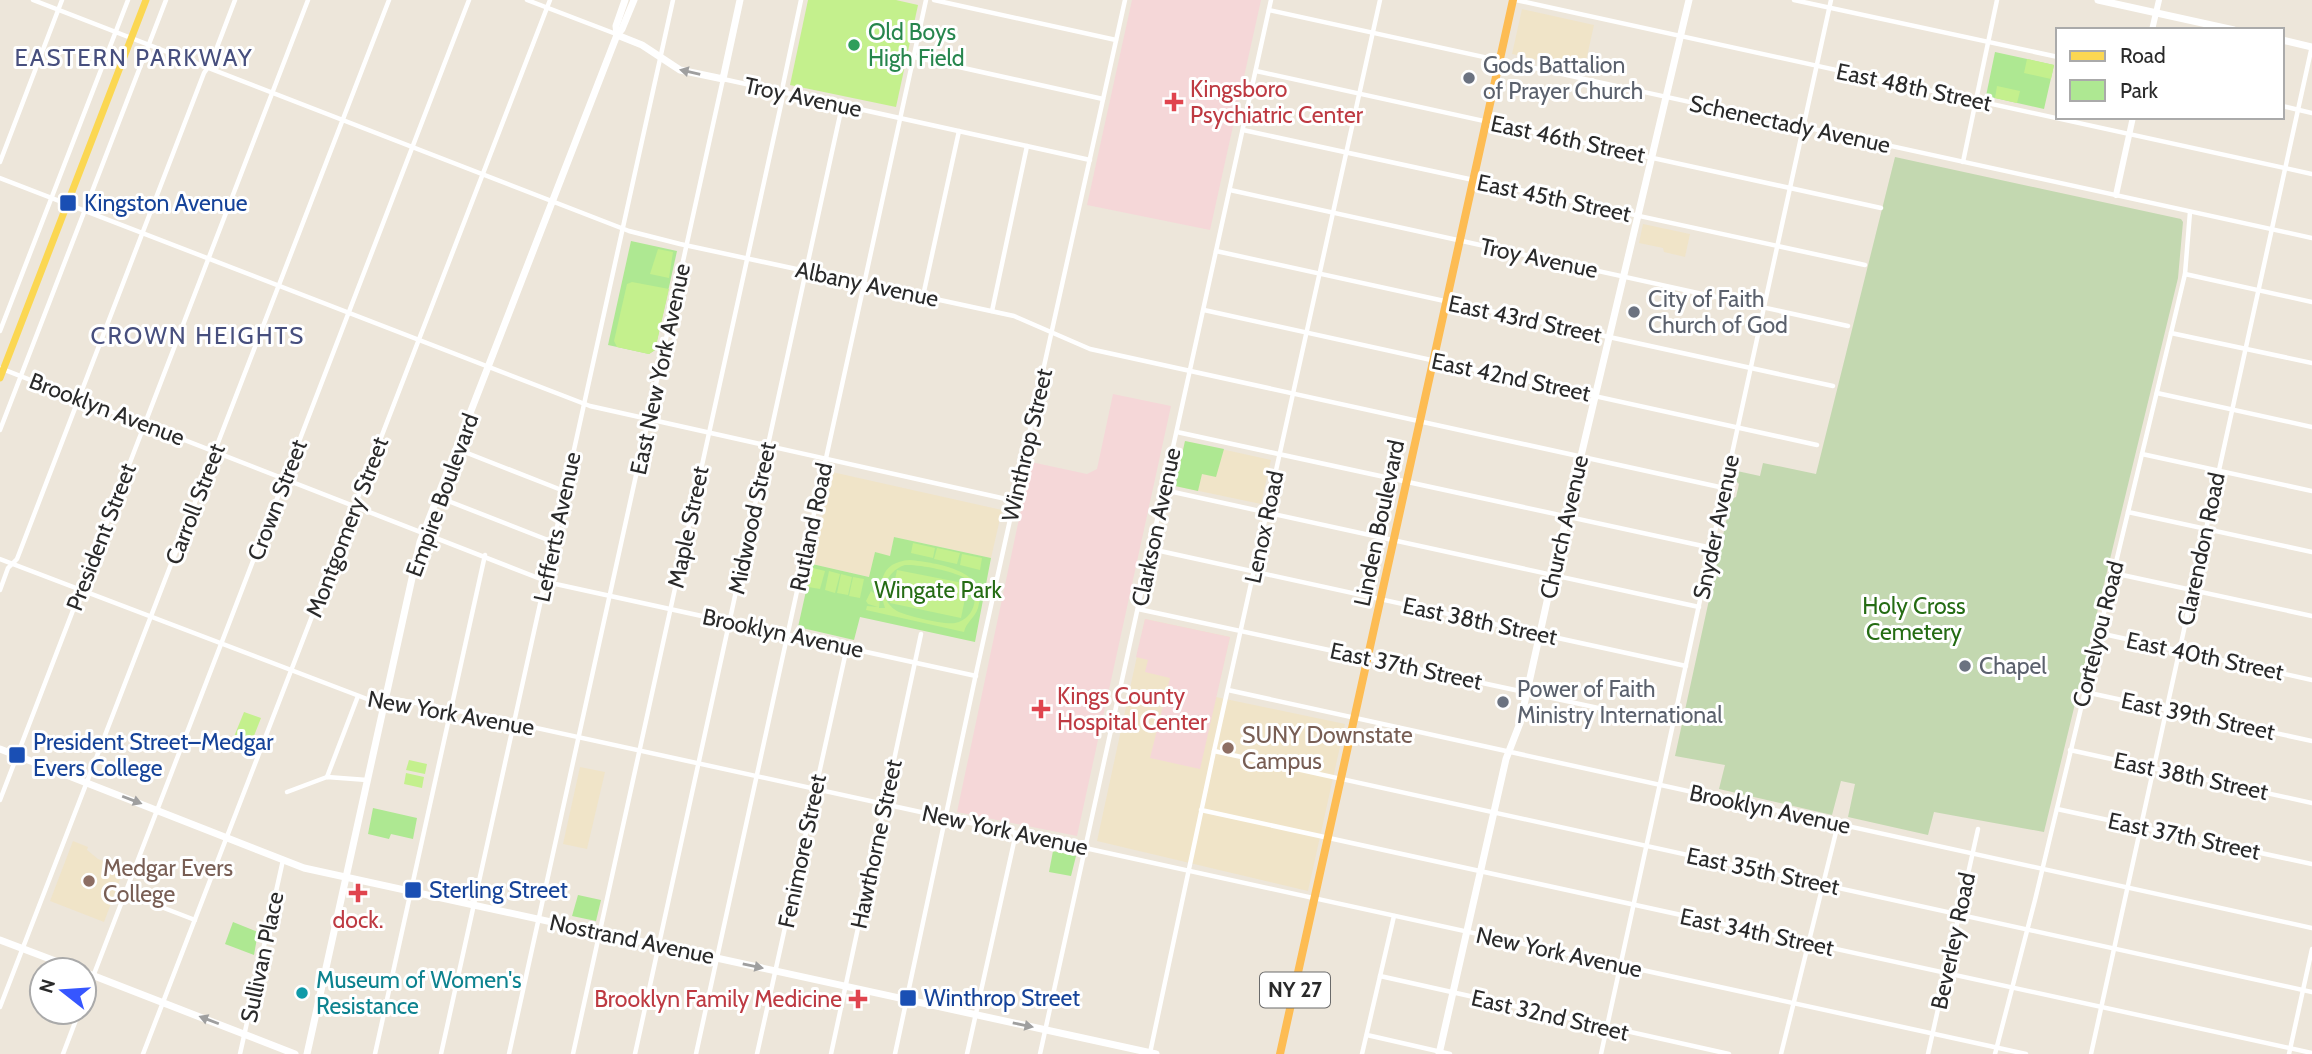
<svg xmlns="http://www.w3.org/2000/svg" width="2312" height="1054" viewBox="0 0 2312 1054" font-family="Cabin,sans-serif">
<style>
.education{fill:#f0e4c8}
.medical{fill:#f5d7d8}
.green{fill:#aee892}
.cemetery{fill:#c3d8b0}
.pitch{fill:#c4f08d;fill-rule:evenodd}
.lines{fill:none;stroke-linecap:round;stroke-linejoin:round}
.minor{stroke:#fff;stroke-width:4.5}
.tertiary{stroke:#fff;stroke-width:6}
.secondary{stroke:#fff;stroke-width:7}
.primary{stroke:#fbd752;stroke-width:7}
.trunk{stroke:#fdbc53;stroke-width:8}
.oneway{fill:#9f9f9f}
.leisure-dot{fill:#2e9e5b;stroke:#fff;stroke-width:2.5}
.worship-dot{fill:#6b7280;stroke:#fff;stroke-width:2.5}
.health-dot{fill:#e0444e;stroke:#fff;stroke-width:2.5}
.transit-dot{fill:#1a4fb4;stroke:#fff;stroke-width:2.5}
.education-dot{fill:#8d6e63;stroke:#fff;stroke-width:2.5}
.culture-dot{fill:#0f9aa8;stroke:#fff;stroke-width:2.5}
.labels{text-anchor:middle;stroke-width:6;stroke-linejoin:round;paint-order:stroke}
.shield{fill:#fff;stroke:#6a6a6a;stroke-width:2}
.shield-label{font-size:21px;font-weight:bold;fill:#2a2a2a}
.leisure-label{font-size:23px;fill:#27864d;stroke:#fff;text-anchor:start}
.worship-label{font-size:23px;fill:#5b616d;stroke:#fff;text-anchor:start}
.street-label{font-size:23px;fill:#2a2a2a;stroke:#fff}
.health-label{font-size:23px;fill:#be3a42;stroke:#fff;text-anchor:start}
.transit-label{font-size:23px;fill:#164399;stroke:#fff;text-anchor:start}
.park-label{font-size:23px;fill:#256c14;stroke:#fff}
.education-label{font-size:23px;fill:#785e54;stroke:#fff;text-anchor:start}
.culture-label{font-size:23px;fill:#0d838f;stroke:#fff;text-anchor:start}
.neighbourhood-label{font-size:24px;letter-spacing:2px;fill:#474f7e;stroke:#fff}
</style>
<rect width="100%" height="100%" fill="#ede6da"/>
<g class="education">
<polygon points="1522,9 1594,25 1584,70 1512,54"/>
<polygon points="1643,224 1690,234 1685,257 1664,252 1663,248 1639,243"/>
<polygon points="1185,441 1271,460 1261,504 1175,486"/>
<polygon points="832,472 1002,510 991,558 894,537 890,557 875,552 870,577 812,564"/>
<polygon points="1145,619 1230,637 1216,697 1345,724 1308,891 1097,841"/>
<polygon points="580,767 605,772 587,849 563,844"/>
<polygon points="73,841 88,847 87,850 98,859 124,869 104,922 50,901"/>
</g>
<g class="medical">
<polygon points="1132,0 1261,0 1210,230 1087,205"/>
<polygon points="1113,394 1171,406 1077,836 957,812 1031,462 1087,474 1097,469"/>
<polygon points="1145,619 1230,637 1200,769 1150,758 1170,678 1145,672 1148,660 1136,657"/>
</g>
<g class="green">
<polygon points="1995,52 2054,65 2044,109 1986,96"/>
<polygon points="631,241 677,251 655,350 649,354 608,345"/>
<polygon points="1185,441 1224,449 1216,477 1202,474 1198,491 1175,486"/>
<polygon points="894,537 991,558 975,642 860,617 854,640 798,627 812,564 869,577 875,552 890,556"/>
<polygon points="373,808 417,818 413,839 391,834 389,839 368,834"/>
<polygon points="1053,851 1076,856 1071,876 1049,872"/>
<polygon points="578,895 601,900 596,921 572,916"/>
<polygon points="233,922 258,932 254,955 225,944"/>
</g>
<polygon class="cemetery" points="1895,157 2181,219 2183,222 2178,278 2044,832 1934,812 1928,835 1848,817 1855,784 1841,781 1832,815 1719,789 1725,765 1675,756 1731,499 1736,497 1739,484 1735,480 1737,471 1760,476 1763,463 1816,474"/>
<g class="pitch">
<polygon points="808,0 896,0 918,5 896,107 790,85"/>
<polygon points="2027,59 2054,65 2051,79 2024,73"/>
<polygon points="1997,86 2020,91 2017,103 1995,98"/>
<polygon points="658,249 673,252 669,278 650,274"/>
<polygon points="632,282 669,289 655,350 649,354 617,347 614,341 627,284"/>
<polygon points="913,543 935,548 933,558 911,553"/>
<polygon points="937,548 960,553 957,564 934,559"/>
<polygon points="962,554 982,558 980,570 960,565"/>
<path d="M910,560C936,563 991,570 978,608C975,618 966,622 964,632L866,610L867,606L878,607L868,604L866,601L871,591L880,598L879,608H885C878,585 879,562 910,560ZM905,565C918,564 952,571 963,577C982,589 977,619 955,623C944,625 906,616 897,611C875,598 885,571 905,565Z"/>
<polygon points="813,568 825,571 820,589 808,587"/>
<polygon points="897,570 968,584 961,618 890,603"/>
<polygon points="829,571 840,574 835,593 825,590"/>
<polygon points="841,574 852,577 848,595 837,593"/>
<polygon points="853,577 864,579 860,598 849,596"/>
<polygon points="244,712 261,718 248,751 231,744"/>
<polygon points="409,760 427,764 425,774 406,770"/>
<polygon points="406,773 424,777 422,788 404,784"/>
</g>
<g class="lines">
<g class="minor">
<polyline points="33,0 629,231 680,244 1014,316 1090,349 1724,488"/>
<polyline points="527,0 616,34"/>
<polyline points="934,0 1116,40"/>
<polyline points="1516,0 2312,174"/>
<polyline points="1794,0 2058,57"/>
<polyline points="1269,10 2312,238"/>
<polyline points="914,57 1103,99"/>
<polyline points="1256,71 1881,208"/>
<polyline points="2282,106 2312,113"/>
<polyline points="1243,130 1865,265"/>
<polyline points="0,162 62,0"/>
<polyline points="1963,162 1997,0"/>
<polyline points="0,178 590,406 1015,501"/>
<polyline points="1230,190 1848,326"/>
<polyline points="1216,251 1833,386"/>
<polyline points="2185,274 2312,302"/>
<polyline points="923,296 959,131"/>
<polyline points="1204,310 1817,445"/>
<polyline points="992,311 1027,146"/>
<polyline points="0,331 128,0"/>
<polyline points="2171,333 2312,363"/>
<polyline points="0,368 551,583 976,676"/>
<polyline points="2157,393 2312,427"/>
<polyline points="0,430 166,0"/>
<polyline points="1177,432 1712,548"/>
<polyline points="457,449 564,491"/>
<polyline points="2142,454 2312,491"/>
<polyline points="1164,490 1699,607"/>
<polyline points="438,497 553,542"/>
<polyline points="2128,512 2312,552"/>
<polyline points="1151,549 1686,666"/>
<polyline points="0,559 375,702 394,699 450,709 2026,1054"/>
<polyline points="2113,573 2312,616"/>
<polyline points="0,590 8,568 17,559 204,73 211,63 235,0"/>
<polyline points="1138,609 1673,724"/>
<polyline points="2099,633 2312,680"/>
<polyline points="1228,690 2312,928"/>
<polyline points="2085,692 2312,741"/>
<polyline points="2070,750 2312,803"/>
<polyline points="1214,751 2312,992"/>
<polyline points="327,777 358,696"/>
<polyline points="287,792 327,777 367,780"/>
<polyline points="0,800 308,0"/>
<polyline points="2057,809 2312,864"/>
<polyline points="1201,810 2312,1053"/>
<polyline points="125,893 195,920"/>
<polyline points="1380,976 1729,1054"/>
<polyline points="84,1000 469,0"/>
<polyline points="0,1007 389,0"/>
<polyline points="1367,1035 1450,1054"/>
<polyline points="1150,1053 1214,751 1380,0"/>
<polyline points="63,1054 79,1012"/>
<polyline points="143,1054 550,0"/>
<polyline points="240,1054 283,860"/>
<polyline points="375,1054 485,555"/>
<polyline points="441,1054 673,0"/>
<polyline points="509,1054 723,79 1090,160"/>
<polyline points="573,1054 782,100 783,85 801,0"/>
<polyline points="635,1054 842,106"/>
<polyline points="696,1054 926,0"/>
<polyline points="757,1054 847,647"/>
<polyline points="831,1054 921,634"/>
<polyline points="895,1054 977,669 1125,0"/>
<polyline points="967,1054 1016,833"/>
<polyline points="1040,1054 1271,0"/>
<polyline points="1362,1054 1394,916"/>
<polyline points="1601,1054 1831,0"/>
<polyline points="1781,1054 1838,824"/>
<polyline points="1928,1054 1978,829"/>
<polyline points="1995,1054 2035,900 2171,333 2185,274 2190,212"/>
<polyline points="2091,1054 2312,46"/>
<polyline points="2289,1054 2312,949"/>
</g>
<g class="tertiary">
<polyline points="2152,30 2159,0"/>
<polyline points="2116,195 2133,117"/>
</g>
<g class="secondary">
<polyline points="2098,0 2234,30"/>
<polyline points="617,35 642,45 680,70 723,79 740,0"/>
<polyline points="617,35 616,26 625,0"/>
<polyline points="2282,40 2312,47"/>
<polyline points="0,749 304,868 1156,1054"/>
<polyline points="0,940 79,970"/>
<polyline points="84,972 295,1054"/>
<polyline points="307,1054 420,542 617,35 622,29 634,0"/>
<polyline points="1439,1054 1506,759 1520,723 1554,570 1689,0"/>
</g>
<polyline class="primary" points="0,378 146,0"/>
<polyline class="trunk" points="1280,1054 1513,0"/>
</g>
<defs><path id="oneway-solid" d="M-6-.8H1V-3.2L6.5 0L1 3.2V.8H-6Z" transform="scale(1.75)"/></defs>
<g class="oneway">
<use href="#oneway-solid" transform="translate(690 72) rotate(-167)"/>
<use href="#oneway-solid" transform="translate(132 800) rotate(21)"/>
<use href="#oneway-solid" transform="translate(753 966) rotate(12)"/>
<use href="#oneway-solid" transform="translate(209 1020) rotate(-159)"/>
<use href="#oneway-solid" transform="translate(1023 1025) rotate(12)"/>
</g>
<circle class="leisure-dot" cx="854" cy="45" r="7"/>
<g class="worship-dot">
<circle cx="1469" cy="78" r="7"/>
<circle cx="1634" cy="312" r="7"/>
<circle cx="1965" cy="666" r="7"/>
<circle cx="1503" cy="702" r="7"/>
</g>
<g class="health-dot">
<path d="M1170.5 91.5h7v7h7v7h-7v7h-7v-7h-7v-7h7z"/>
<path d="M1037.5 698.5h7v7h7v7h-7v7h-7v-7h-7v-7h7z"/>
<path d="M354.5 882.5h7v7h7v7h-7v7h-7v-7h-7v-7h7z"/>
<path d="M854.5 988.5h7v7h7v7h-7v7h-7v-7h-7v-7h7z"/>
</g>
<g class="transit-dot">
<rect x="59" y="194" width="18" height="18" rx="3.5"/>
<rect x="8" y="746" width="18" height="18" rx="3.5"/>
<rect x="404" y="881" width="18" height="18" rx="3.5"/>
<rect x="899" y="989" width="18" height="18" rx="3.5"/>
</g>
<g class="education-dot">
<circle cx="1228" cy="748" r="7"/>
<circle cx="89" cy="881" r="7"/>
</g>
<circle class="culture-dot" cx="302" cy="993" r="7"/>
<g class="labels">
<rect class="shield" x="1260" y="972.5" width="70" height="35" rx="5"/>
<g class="shield-label">
<text x="1295" y="997">NY 27</text>
</g>
<g class="leisure-label">
<text x="868" y="40">Old Boys<tspan x="868" dy="26">High Field</tspan></text>
</g>
<g class="worship-label">
<text x="1483" y="73">Gods Battalion<tspan x="1483" dy="26">of Prayer Church</tspan></text>
<text x="1648" y="307">City of Faith<tspan x="1648" dy="26">Church of God</tspan></text>
<text x="1979" y="674">Chapel</text>
<text x="1517" y="697">Power of Faith<tspan x="1517" dy="26">Ministry International</tspan></text>
</g>
<g class="street-label">
<text transform="translate(1914 87) rotate(12)" y="8">East 48th Street</text>
<text transform="translate(803 97) rotate(12)" y="8">Troy Avenue</text>
<text transform="translate(1790 124) rotate(12)" y="8">Schenectady Avenue</text>
<text transform="translate(1568 139) rotate(12)" y="8">East 46th Street</text>
<text transform="translate(1554 198) rotate(12)" y="8">East 45th Street</text>
<text transform="translate(1539 258) rotate(12)" y="8">Troy Avenue</text>
<text transform="translate(867 284) rotate(12)" y="8">Albany Avenue</text>
<text transform="translate(1525 319) rotate(12)" y="8">East 43rd Street</text>
<text transform="translate(660 369) rotate(-78)" y="8">East New York Avenue</text>
<text transform="translate(1511 377) rotate(12)" y="8">East 42nd Street</text>
<text transform="translate(107 409) rotate(21)" y="8">Brooklyn Avenue</text>
<text transform="translate(1027 445) rotate(-77)" y="8">Winthrop Street</text>
<text transform="translate(442 495) rotate(-70)" y="8">Empire Boulevard</text>
<text transform="translate(277 500) rotate(-69)" y="8">Crown Street</text>
<text transform="translate(195 504) rotate(-69)" y="8">Carroll Street</text>
<text transform="translate(752 518) rotate(-78)" y="8">Midwood Street</text>
<text transform="translate(1379 523) rotate(-78)" y="8">Linden Boulevard</text>
<text transform="translate(347 527) rotate(-69)" y="8">Montgomery Street</text>
<text transform="translate(557 527) rotate(-78)" y="8">Lefferts Avenue</text>
<text transform="translate(688 527) rotate(-78)" y="8">Maple Street</text>
<text transform="translate(811 527) rotate(-78)" y="8">Rutland Road</text>
<text transform="translate(1156 527) rotate(-78)" y="8">Clarkson Avenue</text>
<text transform="translate(1264 527) rotate(-78)" y="8">Lenox Road</text>
<text transform="translate(1564 527) rotate(-77)" y="8">Church Avenue</text>
<text transform="translate(1716 527) rotate(-78)" y="8">Snyder Avenue</text>
<text transform="translate(101 537) rotate(-69)" y="8">President Street</text>
<text transform="translate(2201 549) rotate(-78)" y="8">Clarendon Road</text>
<text transform="translate(1480 621) rotate(12)" y="8">East 38th Street</text>
<text transform="translate(783 633) rotate(12)" y="8">Brooklyn Avenue</text>
<text transform="translate(2098 634) rotate(-76)" y="8">Cortelyou Road</text>
<text transform="translate(2205 656) rotate(12)" y="8">East 40th Street</text>
<text transform="translate(1406 666) rotate(12)" y="8">East 37th Street</text>
<text transform="translate(451 713) rotate(10)" y="8">New York Avenue</text>
<text transform="translate(2198 716) rotate(12)" y="8">East 39th Street</text>
<text transform="translate(2191 776) rotate(12)" y="8">East 38th Street</text>
<text transform="translate(1770 809) rotate(12)" y="8">Brooklyn Avenue</text>
<text transform="translate(1005 830) rotate(12)" y="8">New York Avenue</text>
<text transform="translate(2184 836) rotate(12)" y="8">East 37th Street</text>
<text transform="translate(876 844) rotate(-78)" y="8">Hawthorne Street</text>
<text transform="translate(802 851) rotate(-78)" y="8">Fenimore Street</text>
<text transform="translate(1763 871) rotate(12)" y="8">East 35th Street</text>
<text transform="translate(1757 932) rotate(12)" y="8">East 34th Street</text>
<text transform="translate(632 939) rotate(12)" y="8">Nostrand Avenue</text>
<text transform="translate(1953 941) rotate(-78)" y="8">Beverley Road</text>
<text transform="translate(1559 952) rotate(12)" y="8">New York Avenue</text>
<text transform="translate(262 957) rotate(-78)" y="8">Sullivan Place</text>
<text transform="translate(1550 1015) rotate(13)" y="8">East 32nd Street</text>
</g>
<g class="health-label">
<text x="1190" y="97">Kingsboro<tspan x="1190" dy="26">Psychiatric Center</tspan></text>
<text x="1057" y="704">Kings County<tspan x="1057" dy="26">Hospital Center</tspan></text>
<text x="358" y="928" text-anchor="middle">dock.</text>
<text x="842" y="1007" text-anchor="end">Brooklyn Family Medicine</text>
</g>
<g class="transit-label">
<text x="84" y="211">Kingston Avenue</text>
<text x="33" y="750">President Street–Medgar<tspan x="33" dy="26">Evers College</tspan></text>
<text x="429" y="898">Sterling Street</text>
<text x="924" y="1006">Winthrop Street</text>
</g>
<g class="park-label">
<text x="938" y="598">Wingate Park</text>
<text x="1914" y="614">Holy Cross<tspan x="1914" dy="26">Cemetery</tspan></text>
</g>
<g class="education-label">
<text x="1242" y="743">SUNY Downstate<tspan x="1242" dy="26">Campus</tspan></text>
<text x="103" y="876">Medgar Evers<tspan x="103" dy="26">College</tspan></text>
</g>
<g class="culture-label">
<text x="316" y="988">Museum of Women's<tspan x="316" dy="26">Resistance</tspan></text>
</g>
<g class="neighbourhood-label">
<text x="134" y="66">EASTERN PARKWAY</text>
<text x="198" y="344">CROWN HEIGHTS</text>
</g>
</g>
<rect x="2056" y="28" width="228" height="91" fill="#ffffff" stroke="#aaaaaa" stroke-width="2"/>
<rect x="2070" y="51" width="35" height="10" fill="#fbd752" stroke="#aaaaaa" stroke-width="2"/>
<text x="2120" y="63" font-size="21" fill="#2a2a2a">Road</text>
<rect x="2070" y="80" width="35" height="21" fill="#aee892" stroke="#aaaaaa" stroke-width="2"/>
<text x="2120" y="98" font-size="21" fill="#2a2a2a">Park</text>
<g transform="translate(63 991) rotate(287)"><circle r="33" fill="#ffffff" stroke="#aaaaaa" stroke-width="2"/>
<path d="M0-5L12 26L0 18L-12 26Z" fill="#3656ff"/>
<text y="-10" font-size="19" font-weight="bold" text-anchor="middle" fill="#2a2a2a">N</text>
</g>
</svg>
